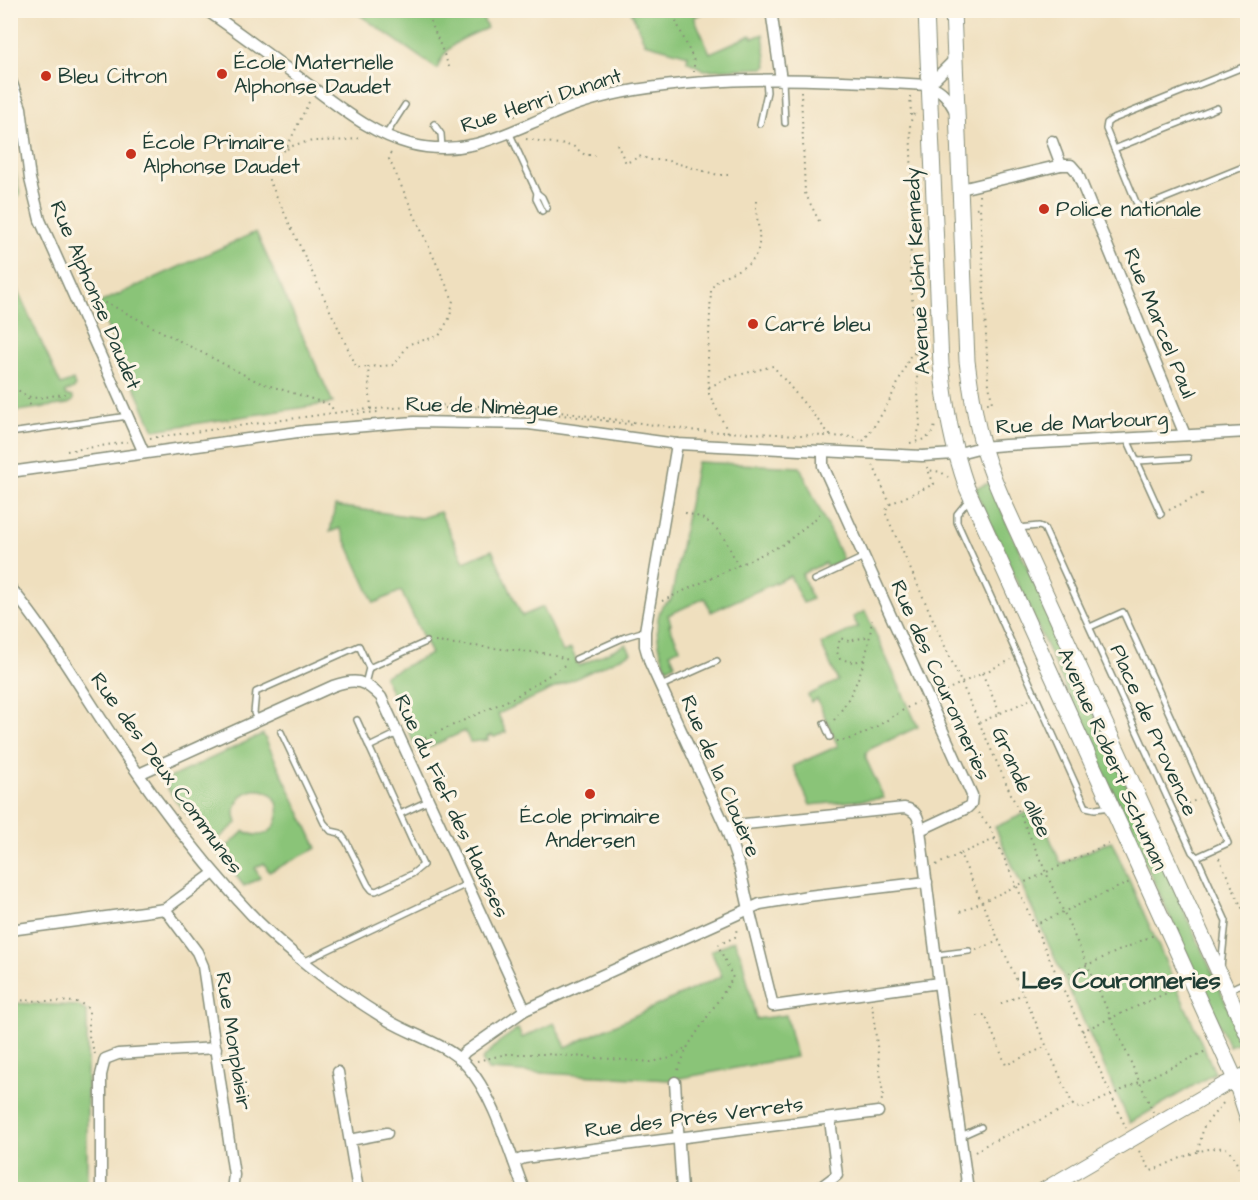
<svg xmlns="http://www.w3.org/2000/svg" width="1258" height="1200" viewBox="0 0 1258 1200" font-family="'Architects Daughter',sans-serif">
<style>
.green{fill:#8ac478;stroke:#548056;stroke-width:1.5}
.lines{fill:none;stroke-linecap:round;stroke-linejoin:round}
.lane-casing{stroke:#878e79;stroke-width:8}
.street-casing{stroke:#878e79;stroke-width:13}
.secondary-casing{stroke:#878e79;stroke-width:17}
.path{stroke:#878e79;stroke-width:2;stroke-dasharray:1.5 4.5;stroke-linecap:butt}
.lane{stroke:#fff;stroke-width:5}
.street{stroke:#fff;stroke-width:10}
.secondary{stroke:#fff;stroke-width:15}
.poi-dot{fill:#c8321e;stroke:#fcf5e5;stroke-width:2}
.labels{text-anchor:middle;stroke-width:6;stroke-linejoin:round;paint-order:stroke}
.poi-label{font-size:21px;fill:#1f3d34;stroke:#fcf5e5;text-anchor:start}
.street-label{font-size:21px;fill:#1f3d34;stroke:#fcf5e5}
.quarter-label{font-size:24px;font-weight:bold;fill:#1f3d34;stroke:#fcf5e5}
</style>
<rect width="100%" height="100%" fill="#fcf5e5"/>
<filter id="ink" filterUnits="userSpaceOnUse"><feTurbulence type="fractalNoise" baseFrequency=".0167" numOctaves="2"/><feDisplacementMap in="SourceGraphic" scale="12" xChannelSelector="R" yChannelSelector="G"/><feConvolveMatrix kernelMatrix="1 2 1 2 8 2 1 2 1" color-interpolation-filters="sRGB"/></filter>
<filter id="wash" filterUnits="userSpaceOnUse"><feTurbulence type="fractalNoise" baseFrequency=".008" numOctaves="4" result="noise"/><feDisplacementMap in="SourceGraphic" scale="24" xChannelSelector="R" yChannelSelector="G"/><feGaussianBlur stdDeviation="1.35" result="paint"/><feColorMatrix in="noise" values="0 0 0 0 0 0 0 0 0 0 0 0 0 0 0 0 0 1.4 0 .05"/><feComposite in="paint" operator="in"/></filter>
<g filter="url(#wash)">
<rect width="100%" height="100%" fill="#efdfbe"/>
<g class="green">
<path d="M354,11H480L487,28C463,39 447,42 437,69Z"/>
<polygon points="631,11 708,11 694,17 710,53 751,35 753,38 763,34 767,66 764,68 709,70 704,70 687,61 688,55 645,43"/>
<polygon points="11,150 20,195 11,200 10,200"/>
<polygon points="256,232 333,403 154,430 97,304"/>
<polygon points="10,274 61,385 73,380 75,386 74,389 65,392 65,395 73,397 73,401 68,404 11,412"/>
<path d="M697,462L800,467L843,560L827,567L825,563L802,574L812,599L803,603L790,576L711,612L705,598L668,615L671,624L669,625L680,648L670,653L675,664L667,668C658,649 653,625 662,606L671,600Z"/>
<polygon points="989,483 1243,1040 1229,1046 981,503 975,488"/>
<polygon points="335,506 421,518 440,512 464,562 492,550 522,616 543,607 563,652 571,649 579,666 626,644 631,653 498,714 506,732 494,737 492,735 487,737 488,740 470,742 465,731 418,752 384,676 431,654 401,591 374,603 340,528 330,532"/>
<polygon points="865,611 918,727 870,749 866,753 866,759 884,798 810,805 793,766 838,746 817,699 811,702 808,695 838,681 821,644 858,627 853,617"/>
<path d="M263,734L317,848L269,872L264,863L255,868L260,878L244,886L219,854L244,831C282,852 293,786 254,790C248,791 242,795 239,800C234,807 234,815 237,823L212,844L176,801L163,781Z"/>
<polygon points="1037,808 1061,864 1111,841 1112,842 1215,1073 1130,1123 995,827"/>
<polygon points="734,940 742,958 756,1019 786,1015 796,1057 670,1080 488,1070 482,1060 499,1042 518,1029 522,1038 554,1023 566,1047 722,976 711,951"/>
<polygon points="11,1003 78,1006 87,1012 87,1189 11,1189"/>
</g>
</g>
<g filter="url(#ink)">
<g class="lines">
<defs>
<g id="lane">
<polyline points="1248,65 1111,120 1107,123 1106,129 1136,202 1140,207 1144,207 1248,165"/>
<polyline points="783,80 785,123"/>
<polyline points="434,124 441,134 442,147"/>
<polyline points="760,124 767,92 766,80"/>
<polyline points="510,134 537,193 542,197 547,208"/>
<polyline points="385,136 405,105"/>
<polyline points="1114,149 1217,108"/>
<polyline points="537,193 536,199 542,211"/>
<polyline points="10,433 128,416"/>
<polyline points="1127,439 1161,514"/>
<polyline points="1138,461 1188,458"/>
<polyline points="970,498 957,514 957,522 1086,807 1095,809 1111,807"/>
<polyline points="1018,528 1039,526 1044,528 1192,852 1197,857 1226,921 1221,967"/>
<polyline points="815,580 864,557"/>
<polyline points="1090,627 1123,612 1228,843 1197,857"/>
<polyline points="576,659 625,637 645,631"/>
<polyline points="365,684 369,668 426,642"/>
<polyline points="661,686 717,661"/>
<polyline points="257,720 254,713 256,692 359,646 369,668"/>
<polyline points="824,723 830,737"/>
<polyline points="281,732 324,823 331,831 340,833 346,841 368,885 372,890 376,891 412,874 423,865 357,720"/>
<polyline points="369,747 398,733"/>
<polyline points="400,814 428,801"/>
<polyline points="936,955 969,951"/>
<polyline points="305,961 467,884"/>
<polyline points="1228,990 1243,983"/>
<polyline points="961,1136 981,1127"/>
</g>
<g id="street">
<path d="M206,10C240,33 273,58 305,82C339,106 369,133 410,144C465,158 504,134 553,114C579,102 607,95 635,90C732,74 832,80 929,85C943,90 948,98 955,111"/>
<polyline points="771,10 781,80"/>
<polyline points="10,78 21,108 30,179 40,220 144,453"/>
<polyline points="929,85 955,59"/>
<polyline points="1052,141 1061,165"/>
<polyline points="961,189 1061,165 1071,165 1077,172 1185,435"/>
<polyline points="823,451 823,466 972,795 971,804 967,808 920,830 939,983 968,1190"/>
<polyline points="10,472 305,431 414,422 529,424 677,444 922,456 955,454 982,447 1005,445 1248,432"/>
<path d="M10,587C53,639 86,698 123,752C158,804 196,853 237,899C281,949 334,987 389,1021C414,1036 447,1044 467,1066C493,1094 510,1154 524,1190"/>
<path d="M139,774L333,686C356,678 364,680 381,697L525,1010"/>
<path d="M726,828L735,825L904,808C917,810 919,818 920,830"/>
<polyline points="927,882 808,896 760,904 749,909 773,1006 939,983"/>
<polyline points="165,909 197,952 203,966 234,1175 232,1190"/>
<polyline points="10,930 165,909 214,873"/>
<polyline points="459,1059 465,1052 525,1010 749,909 740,869 726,828 650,663 645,646 645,631 677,444"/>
<polyline points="338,1072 358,1190"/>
<polyline points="675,1082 682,1190"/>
<polyline points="350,1140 387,1133"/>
<polyline points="514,1162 524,1158 878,1112"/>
<polyline points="101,1190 101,1075 105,1059 118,1054 216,1048"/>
<polyline points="817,1190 837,1175 830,1120"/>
</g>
<g id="secondary">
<path d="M926,10L941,365C946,410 952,445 967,488L1235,1079L1248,1119"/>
<path d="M953,10L967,361C974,414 980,449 1002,498L1248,1036"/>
<polyline points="1044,1190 1224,1085 1248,1074"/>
</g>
</defs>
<use href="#lane" class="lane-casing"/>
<use href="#street" class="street-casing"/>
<use href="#secondary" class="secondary-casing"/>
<g class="path">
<polyline points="426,10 450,69"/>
<polyline points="671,10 694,61 694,72"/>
<polyline points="801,91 805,193 820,223"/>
<polyline points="910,96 911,115 916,114"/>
<polyline points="507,99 516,118"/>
<polyline points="309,102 286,149 271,161 269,167 269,180 357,368 368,367"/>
<polyline points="914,114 910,123 913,209 910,264 920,425 916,440"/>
<polyline points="526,139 573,146 585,155 595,155"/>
<polyline points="617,144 626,163 641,156 650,160 665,160 718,175 728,175"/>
<path d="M287,149C309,135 338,145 362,137"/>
<polyline points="979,195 980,207"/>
<polyline points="10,202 21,199"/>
<polyline points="976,208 980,207 988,378 992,403 987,403"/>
<polyline points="93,299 111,305 258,382 331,405 334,413"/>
<path d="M10,382C31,405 37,397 65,394"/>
<polyline points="709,387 731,377 773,366 831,436"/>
<polyline points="28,398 31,409"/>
<polyline points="371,409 368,367 394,365 409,344 439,336 450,317 453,300 389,159 391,151"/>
<path d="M421,409C492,405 562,414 633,425"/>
<polyline points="352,414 379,412"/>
<path d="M728,432L709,394L708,358L711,291C717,270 749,274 757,253C763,237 755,217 756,201"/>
<polyline points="150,438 356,410 448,405 531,408 698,431 853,437 860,440"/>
<path d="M863,441C886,412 896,388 911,354L925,349"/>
<path d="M910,443C922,440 932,439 935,425"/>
<polyline points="67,451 127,442"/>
<polyline points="873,465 890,504 885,512 1153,1112"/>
<polyline points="927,467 928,470 941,472 948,477"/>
<polyline points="890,504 934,484 928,470"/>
<polyline points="1169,510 1204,493"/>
<path d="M685,513C717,519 725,538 738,566"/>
<polyline points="662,601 784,544 815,519 822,511"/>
<polyline points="435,642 552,654 568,660"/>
<polyline points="864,660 853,662 840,659 837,652 840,638 849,641 870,636"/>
<polyline points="982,673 1000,713"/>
<polyline points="940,693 1011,660"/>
<path d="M834,720C857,691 868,657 872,620"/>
<polyline points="979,723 1029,700"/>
<path d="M837,741C862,741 896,712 918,702"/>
<polyline points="414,743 515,697 568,663"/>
<polyline points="1182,806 1199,799"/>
<polyline points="978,813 990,827 1126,1128"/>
<polyline points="995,839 960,854 1073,1105"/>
<polyline points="1219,858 1248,921"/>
<polyline points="936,865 960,854"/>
<polyline points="960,912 1112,842"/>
<polyline points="1034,925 1130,882"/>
<polyline points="976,950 999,941"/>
<polyline points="1247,975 1248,955"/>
<polyline points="1058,978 1154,935"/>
<polyline points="10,1000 79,1002 89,1009 89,1036 95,1054"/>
<polyline points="872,1004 883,1095 881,1103"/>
<polyline points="1001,1004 1023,994"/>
<polyline points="977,1016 985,1015 1006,1065 1047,1046"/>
<polyline points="1082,1031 1178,988"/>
<polyline points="477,1061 507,1054 546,1054 651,1062 671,1058 688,1046"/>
<polyline points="678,1070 688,1046 733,978 718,945 735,937 737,928"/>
<path d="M1139,1151L1151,1171C1174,1162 1200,1146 1226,1148L1235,1158L1238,1168"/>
<polyline points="1198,1151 1204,1126 1224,1102"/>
<polyline points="975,1152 989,1143 1073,1105 1081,1109 1206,1051"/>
</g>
<use href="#lane" class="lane"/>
<use href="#street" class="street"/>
<use href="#secondary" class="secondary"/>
</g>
</g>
<g class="poi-dot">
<circle cx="222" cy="74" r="6"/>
<circle cx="46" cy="76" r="6"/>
<circle cx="131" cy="154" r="6"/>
<circle cx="1044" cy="209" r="6"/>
<circle cx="753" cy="324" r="6"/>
<circle cx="590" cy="794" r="6"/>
</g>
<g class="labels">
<g class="poi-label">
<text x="234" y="69">École Maternelle<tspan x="234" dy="24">Alphonse Daudet</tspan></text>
<text x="58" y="83">Bleu Citron</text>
<text x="143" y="149">École Primaire<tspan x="143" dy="24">Alphonse Daudet</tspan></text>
<text x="1056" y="216">Police nationale</text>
<text x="765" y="331">Carré bleu</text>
<text x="590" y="823" text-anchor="middle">École primaire<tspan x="590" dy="24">Andersen</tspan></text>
</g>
<g class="street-label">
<text transform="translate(541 100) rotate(-18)" y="7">Rue Henri Dunant</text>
<text transform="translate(917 271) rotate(-93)" y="7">Avenue John Kennedy</text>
<text transform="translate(96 295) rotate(67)" y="7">Rue Alphonse Daudet</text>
<text transform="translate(1160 323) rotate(68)" y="7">Rue Marcel Paul</text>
<text transform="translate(482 406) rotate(2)" y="7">Rue de Nimègue</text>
<text transform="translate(1082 422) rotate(-3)" y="7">Rue de Marbourg</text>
<text transform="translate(941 680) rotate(66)" y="7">Rue des Couronneries</text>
<text transform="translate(1154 730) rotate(66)" y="7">Place de Provence</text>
<text transform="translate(1113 759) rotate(66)" y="7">Avenue Robert Schuman</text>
<text transform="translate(167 773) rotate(54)" y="7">Rue des Deux Communes</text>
<text transform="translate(721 776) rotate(67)" y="7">Rue de la Clouère</text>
<text transform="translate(1022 782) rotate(66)" y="7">Grande allée</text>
<text transform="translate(452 806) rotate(65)" y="7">Rue du Fief des Hausses</text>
<text transform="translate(234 1041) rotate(81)" y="7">Rue Monplaisir</text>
<text transform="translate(694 1117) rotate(-7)" y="7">Rue des Prés Verrets</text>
</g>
<g class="quarter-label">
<text x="1121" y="988">Les Couronneries</text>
</g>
</g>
<rect width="1258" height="1200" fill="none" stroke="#fcf5e5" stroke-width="36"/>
</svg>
